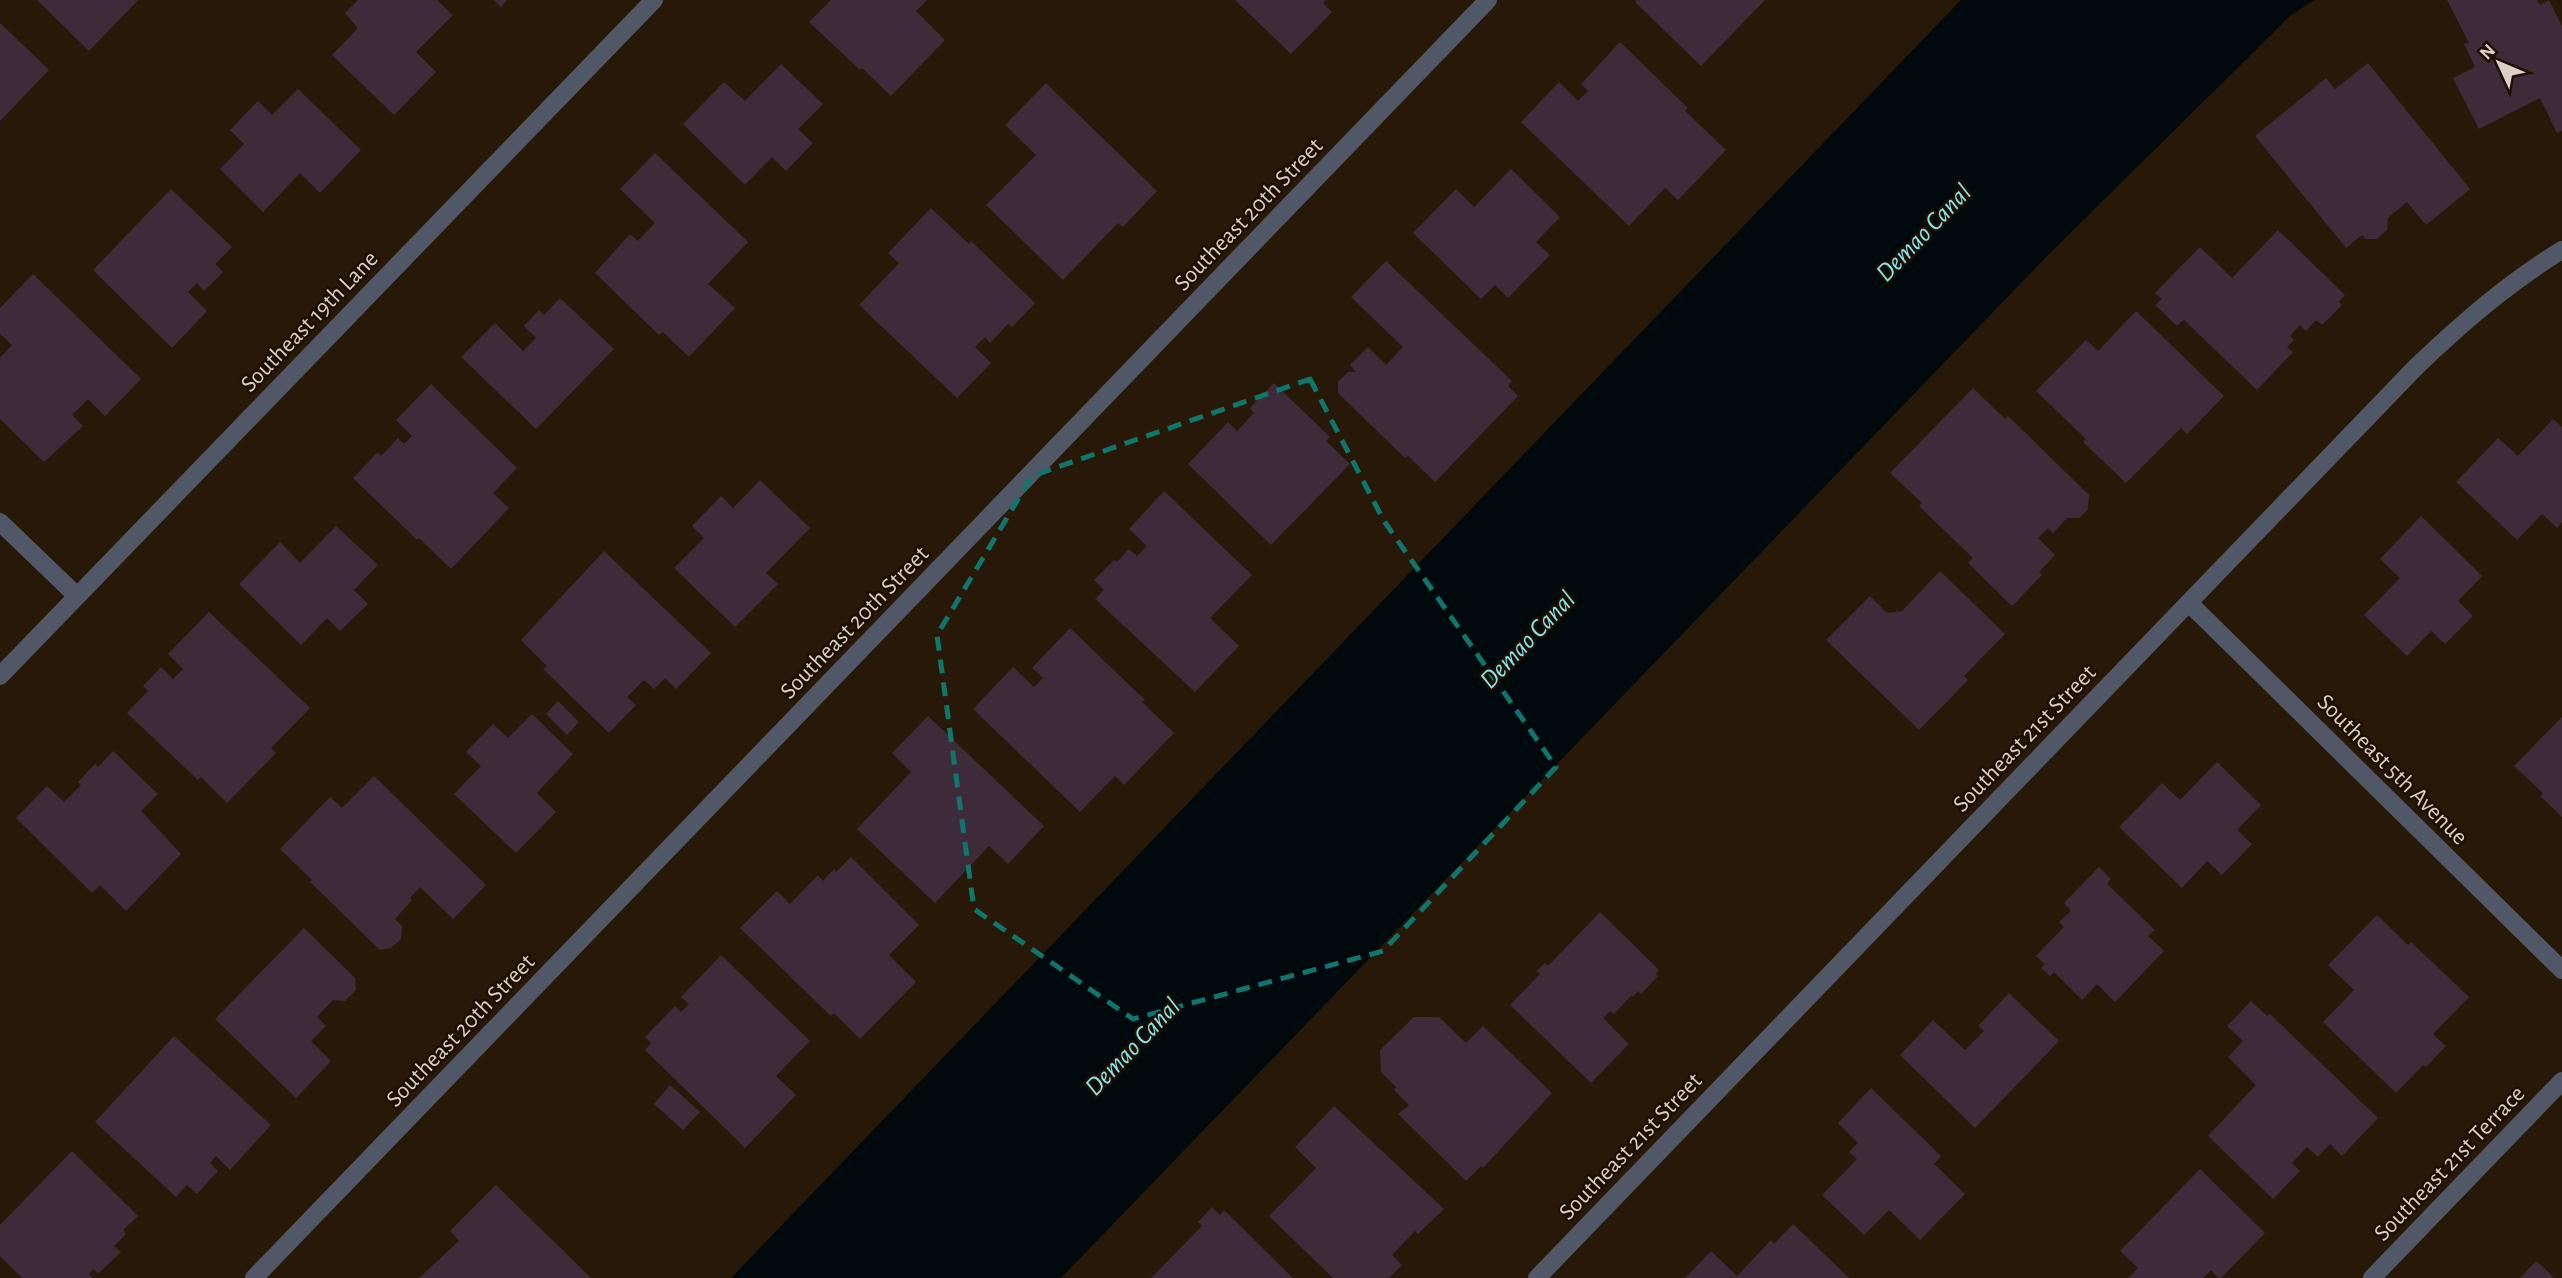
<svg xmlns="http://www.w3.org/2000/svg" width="2562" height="1278" viewBox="0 0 2562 1278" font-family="'Alegreya Sans',sans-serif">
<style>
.water{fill:#00090b}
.building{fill:#3e2b39}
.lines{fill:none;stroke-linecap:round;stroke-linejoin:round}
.street{stroke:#505867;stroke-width:18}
.marked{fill:none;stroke:#0f766e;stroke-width:5;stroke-dasharray:14 9;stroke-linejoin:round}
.labels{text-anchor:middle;stroke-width:5;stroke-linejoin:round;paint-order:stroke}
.street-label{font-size:24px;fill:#dad0c6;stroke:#1d0f02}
.water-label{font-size:26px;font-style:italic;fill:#8ae4ed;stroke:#1d0f02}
</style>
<rect width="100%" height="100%" fill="#271808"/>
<polygon class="water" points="1961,0 2314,0 2290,16 2049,254 1061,1278 731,1278"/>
<g class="building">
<polygon points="37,0 138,0 89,51"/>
<polygon points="358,0 437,0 453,15 416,52 436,72 394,115 332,55 358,28 345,13"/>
<polygon points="494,0 507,0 501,7"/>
<polygon points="831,0 927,0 916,11 945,40 891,96 862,68 860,70 809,22"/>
<polygon points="1235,0 1326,0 1323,3 1332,12 1291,54"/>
<polygon points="1637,0 1765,0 1701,66 1635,2"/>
<polygon points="2447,0 2537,0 2540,5 2549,0 2562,26 2562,131 2557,133 2540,98 2479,129 2453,78 2475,67 2464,44 2469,43"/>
<polygon points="0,23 49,70 0,121"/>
<polygon points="1620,42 1688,108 1685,111 1726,150 1678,200 1665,188 1629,226 1521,122 1559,82 1578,101 1588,91 1581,84"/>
<polygon points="2368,63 2470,189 2426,225 2407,202 2388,218 2387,230 2377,239 2366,239 2362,235 2346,248 2255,136 2326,78 2335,89"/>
<polygon points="781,64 823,104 798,129 813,143 786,171 772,157 745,185 683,124 724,82 745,101"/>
<polygon points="1046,83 1157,191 1123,227 1118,223 1063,280 986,205 1036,155 1005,125"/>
<polygon points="298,89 361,150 320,193 300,173 263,212 220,169 244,144 230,130 258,101 272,115"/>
<polygon points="655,153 748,242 708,284 735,308 689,357 663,332 659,335 595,273 630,234 638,241 655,223 620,189"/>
<polygon points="1511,169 1560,217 1536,242 1550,255 1508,298 1495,285 1481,299 1413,233 1456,189 1474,207"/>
<polygon points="171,189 232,247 215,264 223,272 204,291 197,283 188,292 207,311 172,348 93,270"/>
<polygon points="931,208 969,244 971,241 1035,303 1012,327 1008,324 990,343 985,337 975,347 991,363 957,398 859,305 899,263 888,253"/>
<polygon points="2278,230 2345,295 2339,302 2342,305 2322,325 2316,320 2306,331 2300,325 2290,336 2294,340 2287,347 2293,352 2257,390 2184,320 2177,326 2155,305 2162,299 2155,293 2200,247 2232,278"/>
<polygon points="1386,261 1512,381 1508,386 1518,396 1435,482 1408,456 1405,458 1338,393 1338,382 1348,372 1356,372 1350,365 1368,347 1386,365 1403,347 1351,297"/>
<polygon points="33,274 141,379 105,416 88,399 72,415 83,426 44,462 0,419 0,358 12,345 0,334 0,308"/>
<polygon points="560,298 614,349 536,429 461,357 495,323 523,351 536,338 524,326 539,310 544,315"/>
<polygon points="2136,311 2224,396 2187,434 2181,428 2126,483 2083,442 2086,439 2036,391 2086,340 2098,351"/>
<polygon points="1274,383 1330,437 1326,441 1350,464 1271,545 1188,464 1228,422 1237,431 1254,413 1250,408"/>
<polygon points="431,384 517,468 493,493 509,508 451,569 419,538 417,540 353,478 378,452 381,456 398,438 404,444 412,436 396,420"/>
<polygon points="1973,388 2005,419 2008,416 2089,495 2088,509 2080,518 2067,518 2053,533 2048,528 2038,538 2055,555 2039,572 2042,575 2012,606 1968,563 1973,558 1919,506 1922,503 1890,473"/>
<polygon points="2553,419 2562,427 2562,522 2557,528 2542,514 2517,540 2456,482 2498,438 2518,456"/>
<polygon points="760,480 810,528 766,573 778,584 735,627 674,568 704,538 692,526 721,496 733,508"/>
<polygon points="1164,491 1252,575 1210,618 1239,646 1195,692 1095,599 1104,590 1094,580 1114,560 1117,562 1129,549 1137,556 1147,546 1129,529"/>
<polygon points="2421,516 2482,576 2458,601 2473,616 2445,644 2431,631 2407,656 2364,615 2400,578 2380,559"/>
<polygon points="336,526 378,565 354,590 368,604 340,631 327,618 301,645 239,584 280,542 300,563"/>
<polygon points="604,551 711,653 676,689 665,678 654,689 644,680 627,697 636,705 609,733 543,669 547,666 521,640"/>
<polygon points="1940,571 2005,634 1964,676 1968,680 1919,730 1826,640 1870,596 1887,613 1902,611"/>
<polygon points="209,612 310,708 271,748 276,753 227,803 201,777 198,780 127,713 148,691 143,686 161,667 173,679 183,669 168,654"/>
<polygon points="1070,628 1145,700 1142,702 1174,733 1124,785 1115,776 1080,812 973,709 1013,667 1034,687 1043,678 1032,668"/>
<polygon points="558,701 579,722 567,735 546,714"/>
<polygon points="532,714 573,754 537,793 556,812 516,853 454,794 481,766 466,752 493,724 508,738"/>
<polygon points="928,716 1044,826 1008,864 989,846 935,903 857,829 911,772 892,753"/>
<polygon points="2562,717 2562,817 2540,796 2543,793 2514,766"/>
<polygon points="113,751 158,794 141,811 181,854 126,911 100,885 92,893 16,818 47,786 64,802 81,785 78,782 95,764 98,767"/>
<polygon points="2217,762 2261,805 2237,830 2252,844 2222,875 2207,861 2182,888 2119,827 2162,783 2180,800"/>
<polygon points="374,776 486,885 453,919 420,887 410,898 412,900 395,919 402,926 401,939 391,948 380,950 310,882 312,880 280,849 330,797 342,808"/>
<polygon points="851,857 919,925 889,955 916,982 860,1039 834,1013 831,1016 740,928 777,891 790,904 818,875 823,881 834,869 836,872"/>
<polygon points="2099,867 2111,879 2107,884 2155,930 2148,936 2164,951 2115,1002 2097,984 2082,1000 2054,972 2050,976 2041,968 2045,964 2036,956 2064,927 2059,922 2071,911 2064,903"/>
<polygon points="1600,912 1659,970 1656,974 1658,976 1641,994 1638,991 1633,997 1631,996 1614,1014 1610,1011 1603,1018 1629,1044 1591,1083 1510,1005 1540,974 1536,971 1545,963 1548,966"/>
<polygon points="2377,915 2408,945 2411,942 2469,997 2433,1034 2446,1046 2426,1067 2423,1065 2396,1093 2323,1022 2354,990 2328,965"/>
<polygon points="304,928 355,978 356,990 345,1001 333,1000 317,1017 326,1026 311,1041 331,1061 296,1098 215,1019"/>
<polygon points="721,955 810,1041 776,1076 796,1095 745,1148 645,1050 651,1043 645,1037 675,1006 681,1012 689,1004 681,997"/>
<polygon points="2009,993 2059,1041 1975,1128 1900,1055 1933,1020 1965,1050 1984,1031 1978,1026"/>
<polygon points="2251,1001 2267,1016 2270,1014 2378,1118 2342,1156 2330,1144 2318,1157 2307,1147 2292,1163 2300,1171 2273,1199 2208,1136 2256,1085 2228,1057 2243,1041 2227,1026"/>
<polygon points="1414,1017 1439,1017 1466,1043 1483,1026 1552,1093 1483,1168 1481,1166 1466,1181 1398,1114 1409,1105 1394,1090 1396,1087 1381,1072 1380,1050"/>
<polygon points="174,1036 271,1125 230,1170 216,1156 210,1163 218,1171 197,1194 187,1185 176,1197 95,1122"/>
<polygon points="670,1085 700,1112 683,1130 654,1104"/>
<polygon points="1871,1088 1941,1156 1934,1164 1965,1194 1920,1240 1889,1210 1864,1235 1822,1195 1857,1159 1849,1152 1858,1143 1838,1123"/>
<polygon points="1334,1106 1444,1209 1418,1234 1415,1231 1392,1255 1402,1265 1389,1278 1333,1278 1269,1216 1316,1168 1295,1147"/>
<polygon points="72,1151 138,1216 123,1230 126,1234 114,1246 121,1252 98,1274 94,1269 89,1274 93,1278 22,1278 0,1256 0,1225"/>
<polygon points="2200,1169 2265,1233 2221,1278 2218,1278 2211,1270 2203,1278 2128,1278 2138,1268 2120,1251"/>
<polygon points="496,1185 591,1278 419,1278 459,1241 450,1231"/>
<polygon points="1212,1207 1220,1215 1224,1210 1293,1278 1151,1278 1202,1226 1198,1222"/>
<polygon points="1793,1224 1849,1278 1685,1278 1711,1251 1737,1276 1771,1240 1774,1244"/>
<polygon points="2536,1261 2542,1266 2554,1278 2520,1278"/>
</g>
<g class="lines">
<g class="street">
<polyline points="0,522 77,596"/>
<polyline points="2189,603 2562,970"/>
<polyline points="0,676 654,0"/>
<polyline points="254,1278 1488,0"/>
<path d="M1537,1278L2416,367C2462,323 2508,283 2562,250"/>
<polyline points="2372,1278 2562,1081"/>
</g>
</g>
<path class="marked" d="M1310,379L1384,521L1556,767L1383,951L1133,1019L974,909L937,635L1032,476Z"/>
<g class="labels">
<g class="street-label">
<text transform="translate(1248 214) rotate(-46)" y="8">Southeast 20th Street</text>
<text transform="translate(309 321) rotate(-46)" y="8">Southeast 19th Lane</text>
<text transform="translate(854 622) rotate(-46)" y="8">Southeast 20th Street</text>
<text transform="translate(2024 738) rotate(-46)" y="8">Southeast 21st Street</text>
<text transform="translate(2393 769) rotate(45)" y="8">Southeast 5th Avenue</text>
<text transform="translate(460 1030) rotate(-46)" y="8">Southeast 20th Street</text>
<text transform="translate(1630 1146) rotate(-46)" y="8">Southeast 21st Street</text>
<text transform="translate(2449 1163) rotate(-46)" y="8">Southeast 21st Terrace</text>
</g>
<g class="water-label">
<text transform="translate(1923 232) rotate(-46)" y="9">Demao Canal</text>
<text transform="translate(1527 639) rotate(-46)" y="9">Demao Canal</text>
<text transform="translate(1132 1046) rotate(-46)" y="9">Demao Canal</text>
</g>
</g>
<g transform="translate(2499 63) rotate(314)" stroke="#1d0f02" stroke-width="5" paint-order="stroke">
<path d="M0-5L12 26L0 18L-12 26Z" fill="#dad0c6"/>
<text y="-10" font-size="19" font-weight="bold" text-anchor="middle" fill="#dad0c6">N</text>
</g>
</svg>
